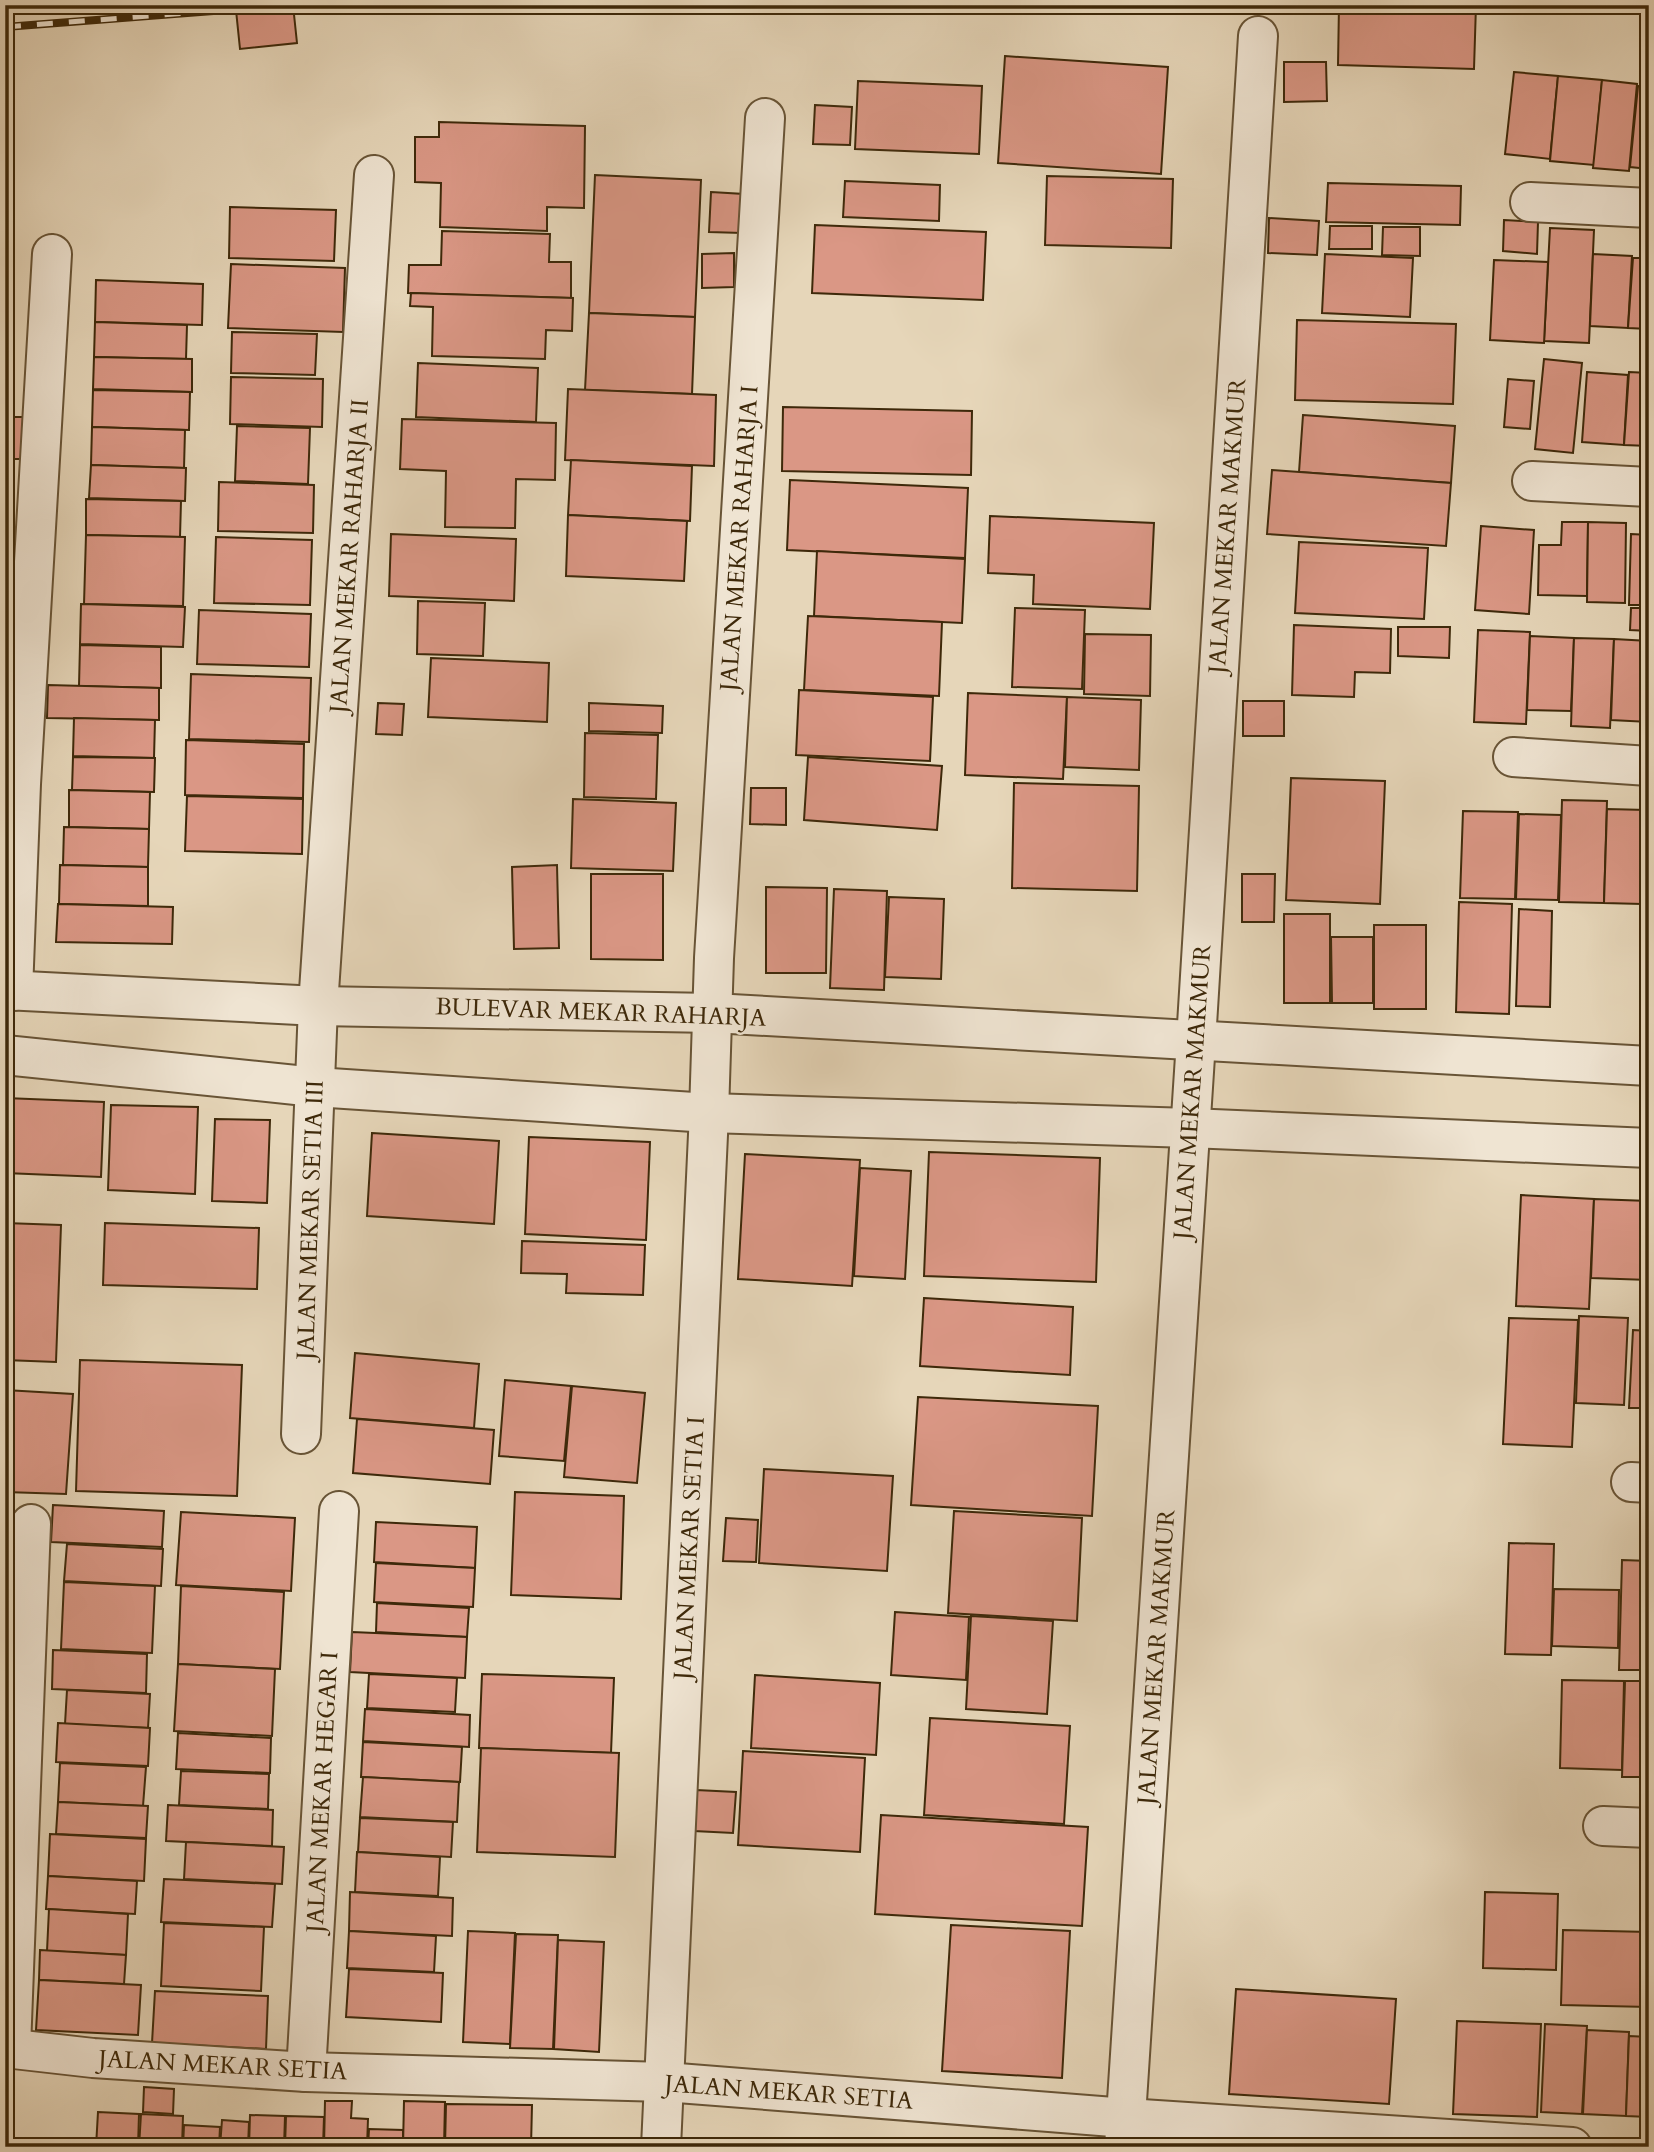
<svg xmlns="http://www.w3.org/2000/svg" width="1654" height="2152" viewBox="0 0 1654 2152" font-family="Cardo,serif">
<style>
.building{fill:#da9785;stroke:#3e290a;stroke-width:2}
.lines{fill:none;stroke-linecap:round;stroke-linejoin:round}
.minor-casing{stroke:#685436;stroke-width:42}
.minor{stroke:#efe4d2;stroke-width:38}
.rail-casing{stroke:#3e290a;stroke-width:8}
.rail{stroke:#efe4d2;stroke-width:5;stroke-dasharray:16;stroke-linecap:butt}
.labels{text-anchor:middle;stroke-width:5;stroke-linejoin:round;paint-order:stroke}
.street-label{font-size:24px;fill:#3e290a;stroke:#efe4d2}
</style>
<rect width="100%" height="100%" fill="#e6d6b9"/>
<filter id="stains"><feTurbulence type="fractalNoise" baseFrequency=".00286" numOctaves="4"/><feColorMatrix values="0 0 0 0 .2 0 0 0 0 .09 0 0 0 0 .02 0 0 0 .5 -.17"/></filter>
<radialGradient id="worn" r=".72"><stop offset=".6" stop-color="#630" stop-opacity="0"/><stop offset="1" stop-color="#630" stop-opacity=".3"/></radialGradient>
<g class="building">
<polygon points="275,5 293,5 297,43 240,49 236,10"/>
<polygon points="1339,5 1476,5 1474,69 1338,65"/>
<polygon points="1005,56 1168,67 1161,174 998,163"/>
<polygon points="1284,62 1326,62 1327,101 1284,102"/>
<polygon points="1514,72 1558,76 1550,159 1505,154"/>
<polygon points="1558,76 1602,80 1594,165 1550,161"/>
<polygon points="1602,80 1637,84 1629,171 1593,168"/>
<polygon points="858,81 982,86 979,154 855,149"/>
<polygon points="1638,86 1649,87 1649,169 1630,167"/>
<polygon points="815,105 852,107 850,145 813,144"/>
<polygon points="439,122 585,126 584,208 547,207 547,231 440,227 441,183 415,182 415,137 439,137"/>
<polygon points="595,175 701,180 695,317 589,313"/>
<polygon points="1047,176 1173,179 1171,248 1045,245"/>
<polygon points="845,181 940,185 939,221 843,217"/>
<polygon points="1328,183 1461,186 1460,225 1326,222"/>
<polygon points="711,192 744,194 742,233 709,232"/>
<polygon points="230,207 336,210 334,261 229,258"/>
<polygon points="1269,218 1319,221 1317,255 1268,253"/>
<polygon points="1504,220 1538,222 1537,254 1503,251"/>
<polygon points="815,225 986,232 983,300 812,293"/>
<polygon points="1330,226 1372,226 1372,249 1329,249"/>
<polygon points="1383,227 1420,227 1420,256 1382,255"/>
<polygon points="1550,228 1594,230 1589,343 1544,341"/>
<polygon points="442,231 550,234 549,262 571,262 571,298 408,293 409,265 441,265"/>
<polygon points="734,253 734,287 702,288 702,254"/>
<polygon points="1325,254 1413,258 1410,317 1322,313"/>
<polygon points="1593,254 1632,256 1628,328 1590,326"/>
<polygon points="1633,258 1649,258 1649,329 1628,328"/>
<polygon points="1494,260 1548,262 1544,343 1490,340"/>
<polygon points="231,264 345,268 343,332 228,328"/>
<polygon points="96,280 203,284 202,325 95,322"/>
<polygon points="411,293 573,298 572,331 546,330 545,359 432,356 433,307 410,306"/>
<polygon points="5,308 11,308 10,346 5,346"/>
<polygon points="589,313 695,317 692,394 585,390"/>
<polygon points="1297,320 1456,324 1453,404 1295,400"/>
<polygon points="95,322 187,325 186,359 94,357"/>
<polygon points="232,332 317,334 315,375 231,373"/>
<rect x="5" y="347" width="2" height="35"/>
<polygon points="94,357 192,359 192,392 93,389"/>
<polygon points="1544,359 1582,363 1573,453 1535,449"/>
<polygon points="418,363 538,368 536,422 416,417"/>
<polygon points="1587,372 1628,375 1624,445 1582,442"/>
<polygon points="1629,372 1649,373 1649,446 1624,445"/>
<polygon points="231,377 323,379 322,427 230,424"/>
<polygon points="1508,379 1534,381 1530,429 1504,427"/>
<polygon points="568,389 716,395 714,466 565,460"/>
<polygon points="93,390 190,392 189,430 92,427"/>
<polygon points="783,407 972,411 971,475 782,471"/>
<polygon points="1303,415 1455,426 1451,483 1299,472"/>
<rect x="5" y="417" width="18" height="42"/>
<polygon points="402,419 556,423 555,480 516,479 515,528 445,527 446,471 400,469"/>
<polygon points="237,426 310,428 308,484 235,481"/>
<polygon points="92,427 185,430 184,468 91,465"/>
<polygon points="571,460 692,466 690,521 568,515"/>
<polygon points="91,465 186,468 185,501 89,498"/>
<polygon points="1272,470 1451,483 1446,546 1267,534"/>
<polygon points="790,480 968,488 965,558 787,550"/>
<polygon points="219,482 314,485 313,533 218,531"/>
<polygon points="5,491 11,491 10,529 5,529"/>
<polygon points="86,499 181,501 180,537 86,535"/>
<polygon points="568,515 687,521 684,581 566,576"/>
<polygon points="990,516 1154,523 1150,609 1033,604 1034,575 988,573"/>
<polygon points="1562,522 1588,522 1587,596 1538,595 1539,545 1561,545"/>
<polygon points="1588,522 1626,523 1625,603 1587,602"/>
<polygon points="1481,526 1534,530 1529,614 1475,610"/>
<polygon points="391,534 516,539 514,601 389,596"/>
<polygon points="1631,534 1649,535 1649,605 1629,605"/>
<polygon points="86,535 185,537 183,606 84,604"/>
<polygon points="216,537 312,540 310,605 214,603"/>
<polygon points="1299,542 1428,548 1424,619 1295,613"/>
<polygon points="817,551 965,559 962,623 814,616"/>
<polygon points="418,601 485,603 483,656 417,654"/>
<polygon points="81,604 185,607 183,647 80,644"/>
<polygon points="1015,608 1085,610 1082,689 1012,687"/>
<polygon points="1631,608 1649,608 1649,631 1630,630"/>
<polygon points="199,610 311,614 309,667 197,664"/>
<polygon points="808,616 942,622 939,696 804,690"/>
<polygon points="1294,625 1391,629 1390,673 1355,672 1354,697 1292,695"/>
<polygon points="1398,627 1450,627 1449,658 1398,656"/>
<polygon points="1478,630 1530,632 1526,724 1474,722"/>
<polygon points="1085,634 1151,635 1150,696 1084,694"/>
<polygon points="1530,636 1574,638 1571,711 1527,710"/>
<polygon points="1574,638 1614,639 1610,728 1571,726"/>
<polygon points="1614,639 1649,641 1649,722 1611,720"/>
<polygon points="80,645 161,647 161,688 79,686"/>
<polygon points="431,658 549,663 547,722 428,717"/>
<polygon points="191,674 311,678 309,742 189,739"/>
<polygon points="48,685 159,688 159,720 47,718"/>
<polygon points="799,690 933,697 930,761 796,755"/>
<polygon points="968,693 1067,697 1063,779 965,775"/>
<polygon points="1067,697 1141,700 1139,770 1065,767"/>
<rect x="1243" y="701" width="41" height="35"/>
<polygon points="378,703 404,704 402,735 376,734"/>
<polygon points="589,703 663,706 662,733 589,731"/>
<polygon points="74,718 155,720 154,758 73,756"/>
<polygon points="585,733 658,735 656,799 584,797"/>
<polygon points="186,740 304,744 303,798 185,795"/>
<polygon points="73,757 155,758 154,792 72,790"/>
<polygon points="808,757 942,766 937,830 804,820"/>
<polygon points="1291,778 1385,781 1380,904 1286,900"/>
<polygon points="1014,783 1139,786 1137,891 1012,888"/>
<polygon points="751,788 786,788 786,825 750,824"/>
<polygon points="69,790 150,792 149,829 69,827"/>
<polygon points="187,796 303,799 302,854 185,851"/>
<polygon points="573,799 676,803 673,871 571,868"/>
<polygon points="1562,800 1607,801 1604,903 1559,902"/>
<polygon points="1607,809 1646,810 1642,904 1604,903"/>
<polygon points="1646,810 1649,810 1649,908 1642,908"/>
<polygon points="1463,811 1518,812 1515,899 1460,898"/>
<polygon points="1519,814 1561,815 1558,900 1516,899"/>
<polygon points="64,827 149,829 148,867 63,865"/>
<polygon points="60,865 148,867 148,906 59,904"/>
<polygon points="557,865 559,948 514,949 512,867"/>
<polygon points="591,874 663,874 663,960 591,959"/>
<polygon points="1242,874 1275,874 1274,922 1242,922"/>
<polygon points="766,887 827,888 826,973 766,973"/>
<polygon points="834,889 887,891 884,990 830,988"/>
<polygon points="889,897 944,899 941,979 885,977"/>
<polygon points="1459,902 1512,904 1509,1014 1456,1012"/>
<polygon points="58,904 173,907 172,944 56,942"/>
<polygon points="1519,909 1552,911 1550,1007 1516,1006"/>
<rect x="1284" y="914" width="46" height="89"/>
<rect x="1374" y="925" width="52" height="84"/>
<polygon points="1331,937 1373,937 1373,1003 1332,1003"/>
<polygon points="5,1098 104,1102 101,1177 5,1173"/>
<polygon points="111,1105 198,1107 195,1194 108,1190"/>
<polygon points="215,1119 270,1120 267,1203 212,1201"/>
<polygon points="372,1133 499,1141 494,1224 367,1216"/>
<polygon points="529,1137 650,1142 646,1240 525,1234"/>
<polygon points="929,1152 1100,1158 1096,1282 924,1276"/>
<polygon points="745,1154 860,1160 852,1286 738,1279"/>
<polygon points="860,1168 911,1171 905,1279 854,1276"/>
<polygon points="1521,1195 1594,1199 1589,1309 1516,1306"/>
<polygon points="1594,1199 1649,1201 1649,1280 1591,1278"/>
<polygon points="5,1223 61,1225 56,1362 5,1360"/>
<polygon points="105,1223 259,1228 257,1289 103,1285"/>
<polygon points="522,1241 645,1245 643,1295 566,1293 567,1274 521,1273"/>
<polygon points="924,1298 1073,1307 1070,1375 920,1366"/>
<polygon points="1579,1316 1628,1318 1624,1405 1576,1403"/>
<polygon points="1509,1318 1578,1320 1572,1447 1503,1444"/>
<polygon points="1633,1330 1649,1331 1649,1408 1629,1408"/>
<polygon points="355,1353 479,1364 474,1428 350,1418"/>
<polygon points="80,1360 242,1365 237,1496 76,1491"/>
<polygon points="505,1380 571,1386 564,1461 499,1456"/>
<polygon points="572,1386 645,1393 637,1483 564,1477"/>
<polygon points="5,1390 73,1394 66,1494 5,1492"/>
<polygon points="918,1397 1098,1406 1092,1516 911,1505"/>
<polygon points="357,1419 494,1430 490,1484 353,1473"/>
<polygon points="764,1469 893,1476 887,1571 759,1563"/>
<polygon points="515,1492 624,1496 621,1599 511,1595"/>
<polygon points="53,1505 164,1511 162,1547 51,1542"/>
<polygon points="954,1511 1082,1518 1077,1621 948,1613"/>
<polygon points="181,1512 295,1518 291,1591 176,1585"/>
<polygon points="726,1518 758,1520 756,1562 723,1561"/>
<polygon points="376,1522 477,1527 475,1568 374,1562"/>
<polygon points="1509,1543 1554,1544 1551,1655 1505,1654"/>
<polygon points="67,1544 163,1549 161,1586 64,1581"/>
<polygon points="1622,1560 1649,1561 1649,1670 1619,1670"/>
<polygon points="376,1563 475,1568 473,1607 374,1602"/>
<polygon points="64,1582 155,1586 152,1653 61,1649"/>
<polygon points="181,1586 284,1592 280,1669 178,1664"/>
<polygon points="1554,1589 1619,1590 1618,1648 1552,1646"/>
<polygon points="377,1603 469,1608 467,1637 376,1632"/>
<polygon points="895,1612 969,1617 966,1680 891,1675"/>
<polygon points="971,1616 1053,1621 1047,1714 966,1709"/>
<polygon points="352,1632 467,1637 465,1678 350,1672"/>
<polygon points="53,1650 147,1654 146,1693 52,1689"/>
<polygon points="178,1664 275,1669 272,1736 174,1731"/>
<polygon points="369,1674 457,1678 455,1712 367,1708"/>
<polygon points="482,1674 614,1678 611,1753 479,1748"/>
<polygon points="755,1675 880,1683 876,1755 751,1748"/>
<polygon points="1562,1680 1624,1681 1622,1770 1560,1768"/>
<polygon points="1625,1681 1649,1681 1649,1777 1622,1777"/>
<polygon points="67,1690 150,1694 148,1728 65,1724"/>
<polygon points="365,1709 470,1715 469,1747 363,1741"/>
<polygon points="930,1718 1070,1726 1064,1824 924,1815"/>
<polygon points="58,1723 150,1728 148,1766 56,1762"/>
<polygon points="178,1733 271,1738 270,1773 176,1769"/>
<polygon points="363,1742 462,1747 460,1782 361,1777"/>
<polygon points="481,1748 619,1753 615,1857 477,1852"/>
<polygon points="743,1751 865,1758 860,1852 738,1845"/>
<polygon points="60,1763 146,1767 143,1806 58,1802"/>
<polygon points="181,1771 269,1774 268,1809 179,1805"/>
<polygon points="363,1777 459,1782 457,1822 360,1817"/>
<polygon points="696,1790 736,1792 733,1833 694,1831"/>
<polygon points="58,1802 148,1806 146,1838 56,1834"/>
<polygon points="168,1805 273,1810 272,1846 166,1841"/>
<polygon points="881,1815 1088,1827 1082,1926 875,1914"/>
<polygon points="360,1818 453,1822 451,1857 358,1852"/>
<polygon points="50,1834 146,1839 144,1881 48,1876"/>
<polygon points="186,1842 284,1847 282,1884 184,1879"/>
<polygon points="357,1852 440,1857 438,1896 355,1892"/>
<polygon points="48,1876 137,1881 135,1914 46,1909"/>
<polygon points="164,1879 275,1884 272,1927 161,1922"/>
<polygon points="350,1892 453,1898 452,1936 349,1931"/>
<polygon points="1485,1892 1558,1894 1556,1970 1483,1968"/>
<polygon points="49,1909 128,1914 126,1955 47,1951"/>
<polygon points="164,1923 264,1927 261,1991 161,1986"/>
<polygon points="951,1925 1070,1931 1062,2078 942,2071"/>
<polygon points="1563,1930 1649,1932 1649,2007 1561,2005"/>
<polygon points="349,1931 436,1936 434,1972 347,1968"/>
<polygon points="468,1931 515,1933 510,2044 463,2042"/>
<polygon points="516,1934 558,1935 553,2049 510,2048"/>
<polygon points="558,1940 604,1942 599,2052 554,2049"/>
<polygon points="40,1950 126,1955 124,1984 39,1980"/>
<polygon points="349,1969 443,1973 441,2022 346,2017"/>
<polygon points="39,1980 141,1985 138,2035 36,2030"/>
<polygon points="1236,1989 1396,1999 1389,2104 1229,2094"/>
<polygon points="155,1991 268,1996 266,2049 152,2043"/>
<polygon points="1457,2021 1541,2024 1537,2117 1453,2114"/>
<polygon points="1545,2024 1587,2026 1582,2114 1541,2112"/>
<polygon points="1587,2030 1629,2032 1626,2116 1583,2114"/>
<polygon points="1629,2036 1649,2037 1649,2117 1626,2116"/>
<polygon points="144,2087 174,2089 173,2114 143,2112"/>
<polygon points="325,2101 352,2101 351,2118 368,2119 367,2147 324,2147"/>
<polygon points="404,2101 445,2102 444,2147 403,2147"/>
<polygon points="446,2104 532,2105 531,2147 445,2147"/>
<polygon points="98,2112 139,2114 138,2147 96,2147"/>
<polygon points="141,2114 183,2116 182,2147 139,2147"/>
<polygon points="250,2115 285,2116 284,2147 249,2147"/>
<polygon points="286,2116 324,2117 323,2147 285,2147"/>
<polygon points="222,2120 249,2122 248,2147 220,2147"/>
<polygon points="184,2125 220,2127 219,2147 183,2147"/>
<polygon points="369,2129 403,2130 403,2147 368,2147"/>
</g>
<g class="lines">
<defs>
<g id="minor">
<polyline points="1530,202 1649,208"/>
<polyline points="1532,481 1649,487"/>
<polyline points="1513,757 1649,766"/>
<polyline points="5,990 318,1006 713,1013 1649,1066"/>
<polyline points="13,991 21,784 52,254"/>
<polyline points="5,1055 315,1087 709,1113 1190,1128 1649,1148"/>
<polyline points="301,1434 318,1006 374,175"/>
<polyline points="1631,1482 1649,1483"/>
<polyline points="1603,1826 1649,1828"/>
<polyline points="5,2048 93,2058 306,2072 665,2082 1126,2118 1572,2147"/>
<polyline points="11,2048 31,1524"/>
<polyline points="306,2072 339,1511"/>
<polyline points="661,2147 709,1113 714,958 765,118"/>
<polyline points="1124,2147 1196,1041 1258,36"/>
</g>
</defs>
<use href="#minor" class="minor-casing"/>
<use href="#minor" class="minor"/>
<defs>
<polyline id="rail" points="5,27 291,5"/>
</defs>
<use href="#rail" class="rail-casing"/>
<use href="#rail" class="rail"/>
</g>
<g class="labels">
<g class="street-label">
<text transform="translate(1227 526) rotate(-86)" y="8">JALAN MEKAR MAKMUR</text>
<text transform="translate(739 538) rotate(-86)" y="8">JALAN MEKAR RAHARJA I</text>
<text transform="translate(349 556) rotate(-86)" y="8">JALAN MEKAR RAHARJA II</text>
<text transform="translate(601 1012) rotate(2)" y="8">BULEVAR MEKAR RAHARJA</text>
<text transform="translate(1192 1092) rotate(-86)" y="8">JALAN MEKAR MAKMUR</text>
<text transform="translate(310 1220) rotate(-88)" y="8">JALAN MEKAR SETIA III</text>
<text transform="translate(689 1548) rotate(-87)" y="8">JALAN MEKAR SETIA I</text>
<text transform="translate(1156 1657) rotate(-86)" y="8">JALAN MEKAR MAKMUR</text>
<text transform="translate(322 1792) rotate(-87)" y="8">JALAN MEKAR HEGAR I</text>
<text transform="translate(223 2065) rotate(3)" y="8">JALAN MEKAR SETIA</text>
<text transform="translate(789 2092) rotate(4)" y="8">JALAN MEKAR SETIA</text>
</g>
</g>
<rect width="1654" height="2152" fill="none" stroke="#e6d6b9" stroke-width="28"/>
<rect x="7" y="7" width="1640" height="2138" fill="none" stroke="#3e290a" stroke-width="3.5"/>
<rect x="14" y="14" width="1626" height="2124" fill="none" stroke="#3e290a" stroke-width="2"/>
<rect width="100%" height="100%" filter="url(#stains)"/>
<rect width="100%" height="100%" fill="url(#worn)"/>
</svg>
